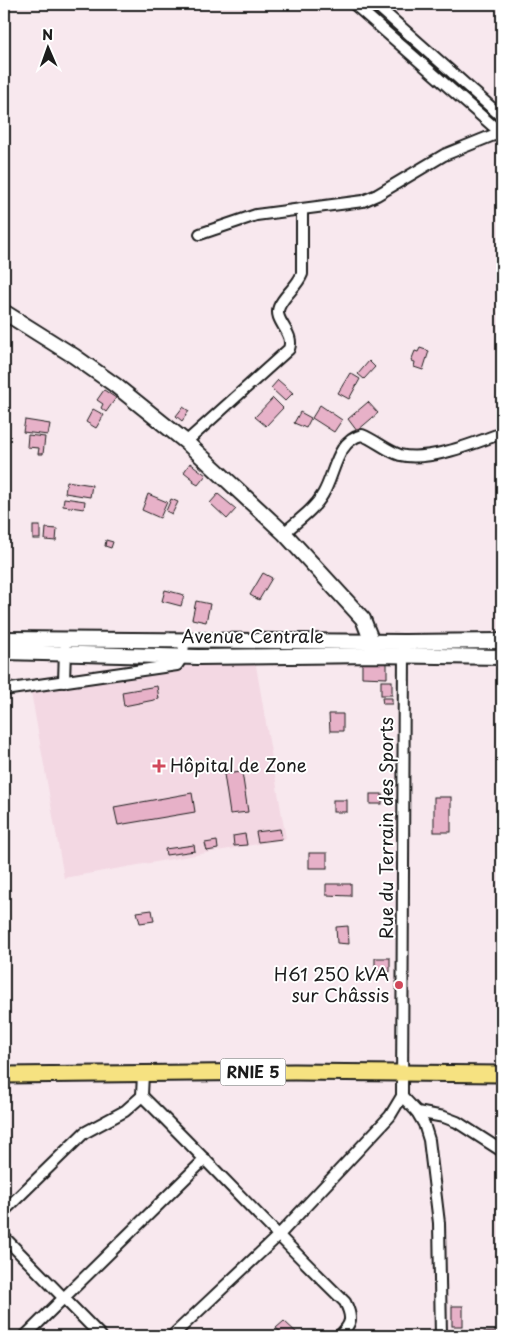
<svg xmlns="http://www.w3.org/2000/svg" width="506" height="1340" viewBox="0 0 506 1340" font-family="'Playpen Sans',sans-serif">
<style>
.built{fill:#f3d8e3}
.building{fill:#e7b1c8;stroke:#1c1c1c}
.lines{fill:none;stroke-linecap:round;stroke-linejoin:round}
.street-casing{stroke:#1c1c1c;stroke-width:14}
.secondary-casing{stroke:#1c1c1c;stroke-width:18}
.primary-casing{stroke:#1c1c1c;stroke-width:19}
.street{stroke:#fff;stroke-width:10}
.secondary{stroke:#fff;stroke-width:14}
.primary{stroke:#f6e281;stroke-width:15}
.poi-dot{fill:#d1495b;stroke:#fff;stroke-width:2}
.labels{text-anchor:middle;stroke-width:4;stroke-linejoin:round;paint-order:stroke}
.shield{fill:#fff;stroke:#606060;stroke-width:1}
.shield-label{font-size:16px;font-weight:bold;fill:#1c1c1c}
.street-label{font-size:18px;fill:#1c1c1c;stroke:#fff}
.poi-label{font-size:18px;fill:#1c1c1c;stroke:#fff;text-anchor:start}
</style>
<rect width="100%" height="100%" fill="#f8e8ee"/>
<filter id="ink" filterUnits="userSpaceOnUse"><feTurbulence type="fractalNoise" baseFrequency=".02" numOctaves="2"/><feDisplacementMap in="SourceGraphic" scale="10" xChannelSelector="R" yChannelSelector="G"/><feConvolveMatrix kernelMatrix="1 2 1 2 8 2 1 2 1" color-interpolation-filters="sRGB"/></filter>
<g filter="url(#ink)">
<polygon class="built" points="254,654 286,839 64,878 31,692"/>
<g class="building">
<polygon points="420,348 429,351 423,370 414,367 415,362 411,361 415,351 418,352"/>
<polygon points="369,361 375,367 364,379 358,374"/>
<polygon points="350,373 360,379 349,399 338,393"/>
<polygon points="278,380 293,393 285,401 271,388"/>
<polygon points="104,390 116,398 106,412 101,408 103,404 97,400"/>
<polygon points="273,398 283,408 266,426 255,417"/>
<polygon points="368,402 378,413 357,431 348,419"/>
<polygon points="320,405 342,420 334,432 312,418"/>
<polygon points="183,407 189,411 182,421 176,416"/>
<polygon points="93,409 104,415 96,428 86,422"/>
<polygon points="300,412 311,418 306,428 294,423"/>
<polygon points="25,420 50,424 48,435 23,432"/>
<polygon points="28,435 45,437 43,454 38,454 39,448 27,447"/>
<polygon points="190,463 206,475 198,485 193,482 194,480 184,472"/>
<polygon points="67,481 92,485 90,497 65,493"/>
<polygon points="148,494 167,502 160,518 142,510"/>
<polygon points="218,494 236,509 227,519 210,503"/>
<polygon points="64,498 85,501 84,509 63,506"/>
<polygon points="171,499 178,502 172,514 166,511"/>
<rect x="33" y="526" width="7" height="13"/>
<polygon points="46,528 57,529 56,541 45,540"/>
<polygon points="106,540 113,542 111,548 105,546"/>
<polygon points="263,573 272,578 259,600 250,595"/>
<polygon points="165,590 184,595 181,606 162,601"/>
<polygon points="196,601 210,604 206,622 192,619"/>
<polygon points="362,662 387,663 387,678 362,677"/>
<rect x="381" y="681" width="11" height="14"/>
<polygon points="157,686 159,699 124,706 122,692"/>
<polygon points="382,698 392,698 392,704 383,704"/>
<polygon points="329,714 343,714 343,731 330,731"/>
<polygon points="242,772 248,812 230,814 224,774"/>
<polygon points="192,793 195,812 118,825 114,807"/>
<rect x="370" y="794" width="12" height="10"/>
<rect x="434" y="797" width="17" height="35"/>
<rect x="333" y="800" width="14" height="12"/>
<polygon points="280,829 282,839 258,842 256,832"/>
<polygon points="245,834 247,845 234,846 233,836"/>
<polygon points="217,841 218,849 207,851 205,843"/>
<polygon points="194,845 195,851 166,855 165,849"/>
<rect x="309" y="853" width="18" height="15"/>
<polygon points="326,884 351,884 351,896 326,895"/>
<polygon points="152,910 154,921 140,923 137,912"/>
<polygon points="348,926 349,944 337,943 336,927"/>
<polygon points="375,958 390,958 390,972 375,971"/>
<rect x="452" y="1306" width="11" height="20"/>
<rect x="498" y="1309" width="4" height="20"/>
<polygon points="284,1321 298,1334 296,1336 285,1336 276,1328"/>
<polygon points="46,1331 51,1336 41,1336"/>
<rect x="484" y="1332" width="13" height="4"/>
</g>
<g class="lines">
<defs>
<g id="street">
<polyline points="354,4 502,134"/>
<polyline points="375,4 502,117"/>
<polyline points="200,234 256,215 363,201 377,195 444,155 501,132"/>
<path d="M186,442L289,349C295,332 273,321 279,307C284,295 297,287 302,274V209"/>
<path d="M284,533C297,521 314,510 323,494C335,474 336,441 362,435C375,440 387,451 400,455C429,462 475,443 502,433"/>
<polyline points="64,682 65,649"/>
<polyline points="4,690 177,665 183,656 184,641"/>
<path d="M142,1096C211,1164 276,1235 345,1302C353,1318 352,1324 339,1336"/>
<polyline points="402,1096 417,1112 424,1124 429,1140 439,1223 441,1336"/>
<polyline points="417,1112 444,1117 457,1122 502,1151"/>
<polyline points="4,1211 84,1133 125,1111 142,1096 143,1073"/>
<polyline points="4,1237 101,1336"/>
<polyline points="25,1336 205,1159"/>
<polyline points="172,1336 278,1236 390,1116 402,1096 404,648"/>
</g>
<g id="secondary">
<polyline points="4,312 74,356 115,385 186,442 284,533 363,619 372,642 373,655"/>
<polyline points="4,639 404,642 502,641"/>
<polyline points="4,652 198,657 373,655 502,657"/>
</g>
<polyline id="primary" points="4,1075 294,1072 502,1074"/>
</defs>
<use href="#street" class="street-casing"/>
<use href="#secondary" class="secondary-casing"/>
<use href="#primary" class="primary-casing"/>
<use href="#street" class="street"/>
<use href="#secondary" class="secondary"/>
<use href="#primary" class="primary"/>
</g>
</g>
<g class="poi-dot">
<path d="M156.5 758.5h5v5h5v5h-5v5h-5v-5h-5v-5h5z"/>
<circle cx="399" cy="985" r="5"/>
</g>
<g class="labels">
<rect class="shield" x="220.5" y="1058.5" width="65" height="27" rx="4"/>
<g class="shield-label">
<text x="253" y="1078">RNIE 5</text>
</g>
<g class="street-label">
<text x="253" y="643">Avenue Centrale</text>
<text transform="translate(387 828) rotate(-90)" y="6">Rue du Terrain des Sports</text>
</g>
<g class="poi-label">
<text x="170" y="772">Hôpital de Zone</text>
<text x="389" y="981" text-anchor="end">H61 250 kVA<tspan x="389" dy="21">sur Châssis</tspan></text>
</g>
</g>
<rect width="506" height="1340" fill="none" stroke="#fff" stroke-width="20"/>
<rect x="10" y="10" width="486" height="1320" fill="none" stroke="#1c1c1c" stroke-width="2" filter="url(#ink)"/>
<g transform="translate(48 48) rotate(358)" stroke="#ffffff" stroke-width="4" paint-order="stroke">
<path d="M0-4L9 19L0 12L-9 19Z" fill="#1c1c1c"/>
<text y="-8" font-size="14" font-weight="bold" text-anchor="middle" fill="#1c1c1c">N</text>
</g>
</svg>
